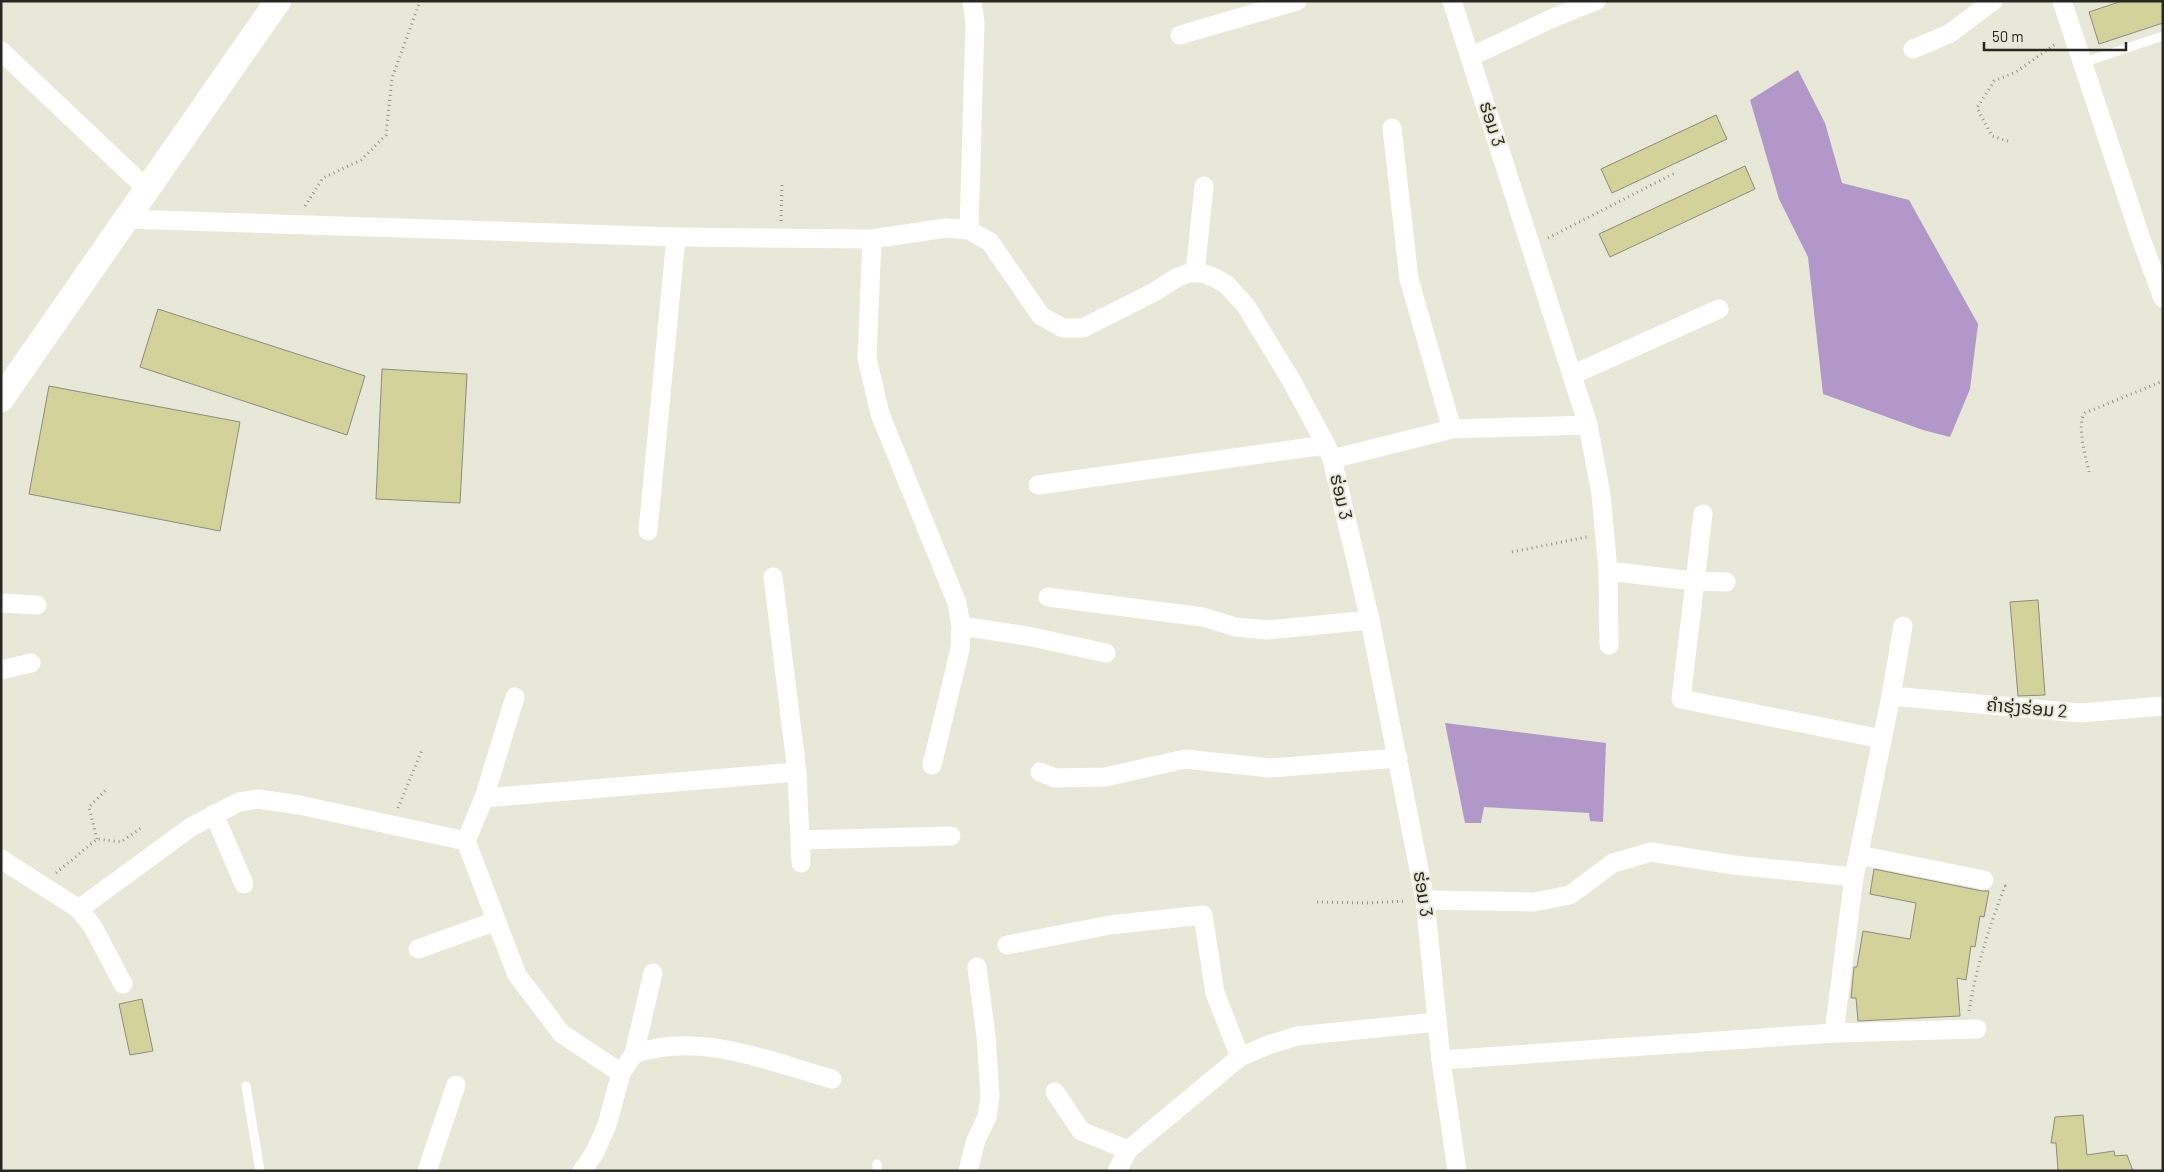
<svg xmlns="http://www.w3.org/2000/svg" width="2164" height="1172" viewBox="0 0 2164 1172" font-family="Barlow,'Noto Sans Lao',sans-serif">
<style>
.water{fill:#b298c8}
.building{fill:#d3d29a;stroke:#8d8d7e}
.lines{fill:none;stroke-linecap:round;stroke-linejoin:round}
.path{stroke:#939388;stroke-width:3;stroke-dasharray:1 4;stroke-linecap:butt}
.lane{stroke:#fff;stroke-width:9}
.street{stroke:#fff;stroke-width:19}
.secondary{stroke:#fff;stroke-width:26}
.labels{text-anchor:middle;stroke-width:4;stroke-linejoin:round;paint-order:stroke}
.street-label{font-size:18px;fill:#282822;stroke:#e8e8d8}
</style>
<rect width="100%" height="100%" fill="#e8e8d8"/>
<g class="water">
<polygon points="1798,70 1825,123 1842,183 1909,200 1978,324 1970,389 1950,437 1923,430 1823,394 1808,257 1779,199 1750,100"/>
<polygon points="1445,723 1606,743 1603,822 1590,821 1589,813 1484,807 1481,823 1465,823"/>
</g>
<g class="building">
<polygon points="2122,1 2163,1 2163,23 2099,44 2089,12"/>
<polygon points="1716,115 1727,139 1612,193 1601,169"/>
<polygon points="1745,166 1755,189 1610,257 1599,234"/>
<polygon points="158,309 365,376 347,435 140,367"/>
<polygon points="382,369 467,374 460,503 376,499"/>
<polygon points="49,386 240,422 220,531 29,494"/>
<polygon points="2038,600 2045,695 2018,696 2010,602"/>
<polygon points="1874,869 1982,891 1989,891 1984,917 1980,916 1975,947 1971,946 1966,980 1957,978 1960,1016 1858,1021 1856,998 1851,998 1854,967 1857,967 1863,931 1910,939 1916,903 1870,894"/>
<polygon points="142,999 153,1051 130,1055 119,1004"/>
<polygon points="2083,1115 2087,1155 2114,1151 2115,1156 2127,1155 2133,1171 2058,1171 2056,1143 2051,1143 2055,1117"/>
</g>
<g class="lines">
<g class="path">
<polyline points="2008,141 1992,136 1977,108 1994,81 2016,72 2057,43"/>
<polyline points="305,206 323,178 361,160 386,135 392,78 420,1"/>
<polyline points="781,221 782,183"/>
<polyline points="1548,238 1677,172"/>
<path d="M2089,472C2086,458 2076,423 2085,413L2163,381"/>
<polyline points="1512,552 1587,537"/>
<polyline points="398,808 422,750"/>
<polyline points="97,839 89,807 106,790"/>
<polyline points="56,873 97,839 121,842 141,828"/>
<polyline points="1317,902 1369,903 1407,901"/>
<path d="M1969,1011C1976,968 1989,927 2005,886L2001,885"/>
</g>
<g class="lane">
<polyline points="2082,63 2163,36"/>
<polyline points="246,1086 260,1171"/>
<polyline points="877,1171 877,1164"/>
</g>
<g class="street">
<polyline points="2062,1 2140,236 2163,298"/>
<polyline points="1180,35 1297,1"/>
<polyline points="1913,49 1949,34 1993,1"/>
<polyline points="1,51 147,189"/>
<polyline points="1470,57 1553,18 1596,1"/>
<polyline points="1392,128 1409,279 1452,429"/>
<polyline points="126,219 676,237 872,239 946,228 969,230 990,242 1041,316 1063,328 1083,328 1156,291 1176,278 1189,273 1202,273 1215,278 1227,285 1246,306 1291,380 1326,445 1332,459 1370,620 1425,900 1441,1060 1457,1171"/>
<polyline points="969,230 975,22 972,1"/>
<polyline points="872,239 867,358 880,414 957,603 961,626 960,649 932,765"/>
<polyline points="1195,273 1204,186"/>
<polyline points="1572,375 1719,309"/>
<polyline points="1588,425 1601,494 1608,571 1609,645"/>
<polyline points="1332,459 1452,429 1588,425 1452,1"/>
<polyline points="1038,485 1326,445"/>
<polyline points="1703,514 1681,699 1882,739"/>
<polyline points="648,531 676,237"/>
<polyline points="1608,571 1694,581 1726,582"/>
<polyline points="773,577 797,772 801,863"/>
<polyline points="1048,597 1203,617 1236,627 1267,630 1370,620"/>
<polyline points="1,603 37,605"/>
<polyline points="961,626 1027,636 1106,653"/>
<polyline points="1,670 31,663"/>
<polyline points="1891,696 2080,713 2163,706"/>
<polyline points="515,697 484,798 466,841 517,975 562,1034 621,1073"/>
<polyline points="1040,772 1055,778 1105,777 1185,759 1270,768 1398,758"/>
<polyline points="484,798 797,772"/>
<polyline points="214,814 244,884"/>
<polyline points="801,840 951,836"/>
<polyline points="1859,855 1984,880"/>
<polyline points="1,859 79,909 93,927 123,984"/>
<polyline points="1425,900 1534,902 1570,895 1613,863 1651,852 1734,865 1854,877"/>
<polyline points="79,909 191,827 239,802 258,799 299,805 466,841"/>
<polyline points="1007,945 1110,925 1203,915 1215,993 1240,1057"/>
<polyline points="418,949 496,921"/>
<polyline points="1834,1033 1854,877 1891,696 1903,626"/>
<path d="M634,1054C699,1031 768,1061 832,1079"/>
<polyline points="1441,1060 1834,1033 1977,1029"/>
<polyline points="1055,1092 1081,1131 1128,1150"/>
<polyline points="427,1171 456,1085"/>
<polyline points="582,1171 595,1152 607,1125 621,1073 634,1054 653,973"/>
<polyline points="968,1171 976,1140 987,1117 990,1096 986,1036 977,967"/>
<polyline points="1117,1171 1128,1150 1240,1057 1268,1045 1297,1036 1437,1022"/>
</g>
<polyline class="secondary" points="1,399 278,1"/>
</g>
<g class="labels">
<g class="street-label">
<text transform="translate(1492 124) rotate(72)" y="6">ຮ່ອມ 3</text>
<text transform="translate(1341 497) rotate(77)" y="6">ຮ່ອມ 3</text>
<text transform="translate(2027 708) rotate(5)" y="6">ຄໍາຮຸ່ງຮ່ອມ 2</text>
<text transform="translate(1423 894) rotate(81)" y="6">ຮ່ອມ 3</text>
</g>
</g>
<rect width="2164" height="1172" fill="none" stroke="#282822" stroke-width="5"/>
<path d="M1984 42v8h142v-8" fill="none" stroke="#282822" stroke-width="2.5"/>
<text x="1992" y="42" font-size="15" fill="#282822" stroke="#e8e8d8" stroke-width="4" paint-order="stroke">50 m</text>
</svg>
